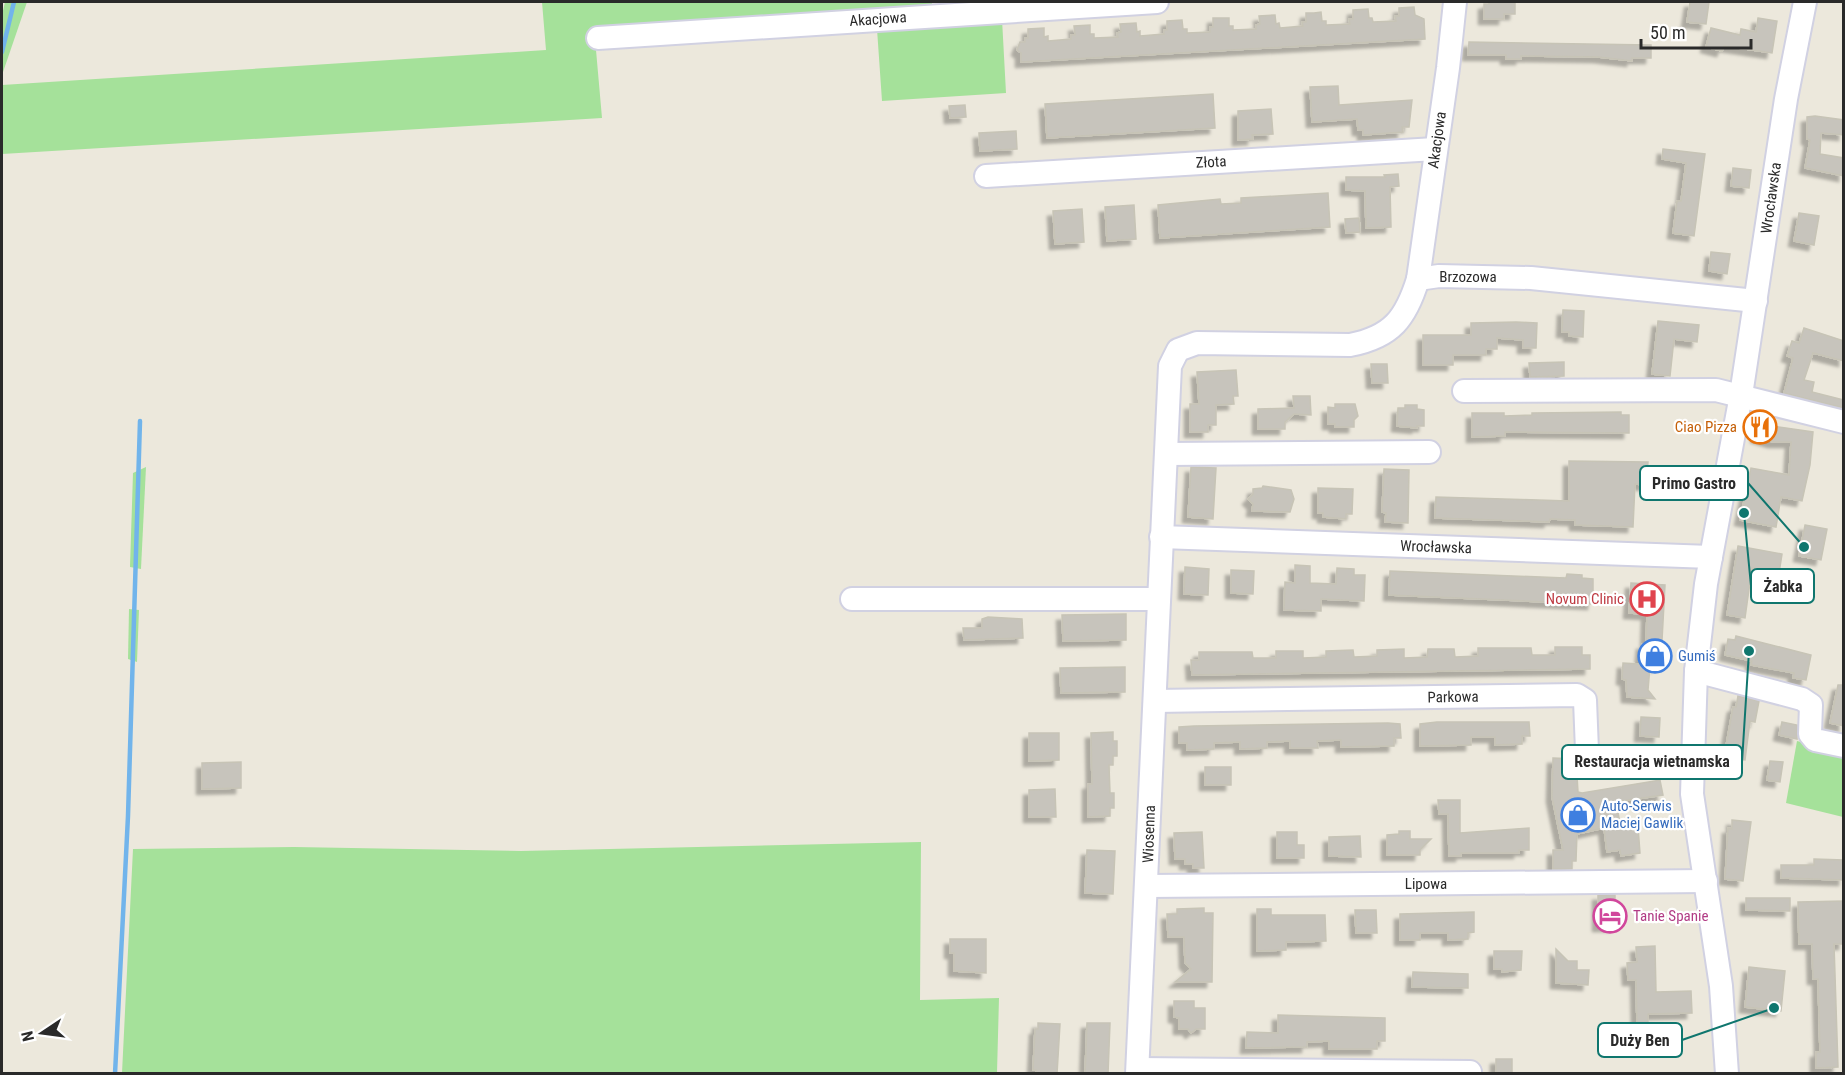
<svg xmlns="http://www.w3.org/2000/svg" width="1845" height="1075" viewBox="0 0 1845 1075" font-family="'Roboto Condensed',sans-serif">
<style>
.green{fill:#a5e19a}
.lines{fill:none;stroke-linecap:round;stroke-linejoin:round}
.stream{stroke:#71b4eb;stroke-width:4.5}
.building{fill:#c7c4bc;stroke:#c7c4b6;stroke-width:1.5;filter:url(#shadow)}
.minor-casing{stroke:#d1d1e2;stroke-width:26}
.minor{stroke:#fff;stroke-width:22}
.labels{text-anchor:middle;stroke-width:4.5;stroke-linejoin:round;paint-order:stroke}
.street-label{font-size:15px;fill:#2a2a2a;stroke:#fff}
.food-label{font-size:15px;fill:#c56008;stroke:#fff;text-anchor:end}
.health-label{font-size:15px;fill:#be3a42;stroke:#fff;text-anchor:end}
.shop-label{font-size:15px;fill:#366cbe;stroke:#fff;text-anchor:start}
.hotel-label{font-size:15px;fill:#b23c85;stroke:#fff;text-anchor:start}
.leader{fill:none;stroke:#0f766e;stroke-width:2}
.callout-dot{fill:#0f766e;stroke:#fff;stroke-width:2}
.callout{fill:#fff;stroke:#0f766e;stroke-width:2}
.callout-label{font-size:16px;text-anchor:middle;font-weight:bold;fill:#2a2a2a}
</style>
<defs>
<filter id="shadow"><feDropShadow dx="-5.5" dy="5.5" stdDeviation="1.5" flood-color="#0004"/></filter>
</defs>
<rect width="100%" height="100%" fill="#ece8dc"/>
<g class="green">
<polygon points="5,2 27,2 2,75 2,15"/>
<polygon points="542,2 932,2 932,5 1002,19 1006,93 882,101 877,29 596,50 602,118 2,154 2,85 546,50"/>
<polygon points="146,467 141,569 130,567 133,473"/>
<polygon points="129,609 139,610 137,662 128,659"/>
<polygon points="1797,741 1843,753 1843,817 1786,803"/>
<polygon points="921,842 920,1000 999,998 997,1073 122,1073 133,849 294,847 521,851"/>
</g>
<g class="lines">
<g class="stream">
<polyline points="2,52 14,2"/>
<polyline points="115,1074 128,816 140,421"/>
</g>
</g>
<g class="building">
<polygon points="1489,2 1515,2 1515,14 1504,14 1504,19 1484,19 1484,4 1489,4"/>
<polygon points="1690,2 1709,2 1706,24 1687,22"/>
<polygon points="1414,7 1415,15 1424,19 1425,39 1021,62 1021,53 1017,50 1020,42 1025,42 1025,38 1028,38 1028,29 1044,28 1044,37 1048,36 1048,41 1071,39 1071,35 1075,35 1074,26 1090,25 1090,34 1094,34 1094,38 1118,37 1117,33 1121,32 1120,24 1136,23 1137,32 1140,31 1140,36 1164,34 1164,30 1167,30 1167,21 1182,20 1183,29 1187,29 1187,33 1210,32 1210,27 1213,27 1213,18 1229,18 1229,26 1233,26 1233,30 1256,29 1256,25 1260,24 1259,16 1275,15 1276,24 1279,23 1280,28 1303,26 1302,22 1306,22 1306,13 1314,13 1321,12 1322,21 1326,21 1326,25 1350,24 1349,19 1353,19 1353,10 1368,9 1369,18 1372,18 1373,22 1396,21 1395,16 1399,16 1399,8"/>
<polygon points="1758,18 1777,21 1772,53 1724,46 1722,51 1706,47 1711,28 1740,35 1741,29 1756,32"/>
<polygon points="1469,42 1651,45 1651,58 1632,58 1632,61 1598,57 1521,56 1521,59 1506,59 1506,55 1468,55"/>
<polygon points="1338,86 1339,105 1412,100 1409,127 1402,127 1403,132 1363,135 1363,130 1358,130 1357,119 1312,122 1310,87"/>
<polygon points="1213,94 1215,128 1047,138 1045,104"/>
<polygon points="965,105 966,117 950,118 949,106"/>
<polygon points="1271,109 1273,134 1252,135 1253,139 1238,140 1238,111"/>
<polygon points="1815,116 1844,120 1844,135 1821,133 1820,154 1844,158 1844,176 1805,168 1810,140 1807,139 1807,117"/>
<polygon points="1016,131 1017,149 980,151 979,133"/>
<polygon points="1663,149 1705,154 1694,236 1673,233 1677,201 1681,201 1686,163 1662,159"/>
<polygon points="1733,168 1751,170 1749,188 1731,186"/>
<polygon points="1398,174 1399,186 1390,187 1391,227 1366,228 1365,191 1346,190 1346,177 1385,177 1384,175"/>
<polygon points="1328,193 1330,227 1160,238 1158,205 1220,199 1221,204 1241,203 1241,198"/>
<polygon points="1134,205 1136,239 1107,241 1105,207"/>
<polygon points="1082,209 1084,242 1055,244 1053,211"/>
<polygon points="1799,213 1819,216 1814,245 1794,241"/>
<polygon points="1359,218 1360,232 1346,233 1345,219"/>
<polygon points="1711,252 1730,254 1727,274 1709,271"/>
<polygon points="1563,310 1584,311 1583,337 1569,336 1569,332 1562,332"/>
<polygon points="1658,321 1699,325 1697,342 1674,339 1670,376 1652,374"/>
<polygon points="1516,322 1537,323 1536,348 1523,348 1523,340 1497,338 1497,349 1486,349 1486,355 1453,355 1453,365 1423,365 1423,335 1471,335 1471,323"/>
<polygon points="1804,328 1844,341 1844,361 1813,353 1804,380 1814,382 1812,392 1844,400 1844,408 1784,393 1793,358 1787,356 1792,341 1799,343"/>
<polygon points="1564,362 1564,376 1530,377 1529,363"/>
<polygon points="1371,364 1387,364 1388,383 1372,383"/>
<polygon points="1236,370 1238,396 1233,396 1234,404 1216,405 1216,425 1208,425 1208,432 1190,432 1190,404 1199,404 1197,372"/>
<polygon points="1293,396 1310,396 1311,415 1294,414 1285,422 1285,429 1258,429 1258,409 1294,408"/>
<polygon points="1335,404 1355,404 1358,416 1354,420 1354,427 1335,427 1335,424 1328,424 1328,407 1335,408"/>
<polygon points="1405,405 1417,405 1417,409 1424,410 1424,426 1417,426 1417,428 1397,426 1398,408 1405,408"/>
<polygon points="1621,412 1621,415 1629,415 1629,433 1505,432 1505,436 1472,437 1472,413 1504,413 1504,416 1532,415 1532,413"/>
<polygon points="1759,424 1813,432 1810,465 1802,501 1781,497 1776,527 1740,520 1751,468 1789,475 1791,442 1773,442 1756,437"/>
<polygon points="1569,461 1648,462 1646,485 1635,484 1633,527 1575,525 1575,520 1550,519 1549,522 1435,518 1436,497 1569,501"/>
<polygon points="1191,467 1216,468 1213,519 1188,517"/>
<polygon points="1384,469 1409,470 1408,523 1385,522 1386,513 1382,512"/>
<polygon points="1263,486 1291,490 1294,499 1290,512 1252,511 1253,504 1248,499 1253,494 1253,489 1262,488"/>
<polygon points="1318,488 1353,489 1352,514 1346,514 1346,519 1323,517 1323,513 1318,513"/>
<polygon points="1805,525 1827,529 1821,560 1799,556"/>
<polygon points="1738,546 1782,554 1779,573 1752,568 1745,618 1727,615"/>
<polygon points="1295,565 1310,566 1310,583 1336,584 1337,568 1354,569 1354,575 1365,575 1364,601 1321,599 1321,611 1284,610 1285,582 1295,583"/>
<polygon points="1185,567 1209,569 1208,595 1184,594"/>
<polygon points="1231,570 1254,571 1253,594 1231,593"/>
<polygon points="1390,571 1566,578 1567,574 1582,575 1582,578 1593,579 1593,604 1389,595"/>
<polygon points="1631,583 1665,585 1661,659 1657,658 1656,667 1650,666 1648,690 1655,699 1627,697 1626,680 1622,679 1623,663 1640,664 1642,644 1646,645 1647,614 1629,613"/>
<polygon points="1126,614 1126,640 1063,641 1062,615"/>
<polygon points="988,617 1022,619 1023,638 964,640 963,628 982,628 982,619"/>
<polygon points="1736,636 1811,655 1806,680 1793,678 1794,673 1751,665 1752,661 1725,655 1728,639 1735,640"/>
<polygon points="1555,647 1582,647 1582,655 1590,655 1590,669 1192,675 1191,660 1199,660 1199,652 1252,652 1253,658 1276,658 1276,651 1303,651 1303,658 1326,657 1326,651 1353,650 1354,657 1377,656 1377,650 1404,649 1404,658 1427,657 1428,649 1454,649 1455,657 1478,656 1478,648 1531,648 1532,655 1555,655"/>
<polygon points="1125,667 1125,692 1061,693 1060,668"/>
<polygon points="1838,685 1844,685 1844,726 1830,723"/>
<polygon points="1738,696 1759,701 1755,722 1750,721 1745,760 1724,757 1733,707 1736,707"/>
<polygon points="1641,717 1660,718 1659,737 1640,736"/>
<polygon points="1437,722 1529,722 1530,736 1522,736 1522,744 1495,745 1495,737 1471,737 1471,745 1420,746 1420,724"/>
<polygon points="1782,722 1797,725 1797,739 1779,735"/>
<polygon points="1388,723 1400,724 1401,738 1394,738 1394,746 1341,747 1341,740 1317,741 1318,748 1290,748 1290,741 1267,742 1267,748 1240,749 1240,742 1214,743 1214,749 1187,750 1187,743 1179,743 1179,727 1194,726"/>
<polygon points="1113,732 1113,741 1117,741 1117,756 1113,756 1113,765 1109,765 1110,793 1114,793 1114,808 1110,808 1110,816 1088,817 1088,784 1092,784 1091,733"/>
<polygon points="1029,733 1059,733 1059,760 1029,761"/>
<polygon points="1553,758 1576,759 1578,792 1582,793 1660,780 1663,795 1616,802 1621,829 1638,827 1640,853 1621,856 1620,850 1607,852 1604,828 1577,834 1576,861 1572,861 1572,869 1553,869 1553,850 1563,850 1552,797"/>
<polygon points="1770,761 1783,762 1780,782 1767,780"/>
<polygon points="241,762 241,788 202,789 202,763"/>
<rect x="1205" y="767" width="26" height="18"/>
<polygon points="1055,789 1056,817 1029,817 1029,790"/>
<polygon points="1438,800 1460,800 1460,833 1529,828 1529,850 1519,850 1519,853 1461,853 1461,856 1449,856 1448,814 1439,814"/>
<polygon points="1732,820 1751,822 1743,881 1725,879 1728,828 1732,829"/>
<polygon points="1399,831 1410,831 1410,839 1431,839 1420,850 1420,855 1387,855 1387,835 1399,834"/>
<polygon points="1202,832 1204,868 1193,868 1193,864 1185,864 1185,859 1175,859 1174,833"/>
<polygon points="1277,832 1297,832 1297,845 1304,845 1304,858 1277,858"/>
<polygon points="1360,836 1361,857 1329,856 1329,837"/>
<polygon points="1087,850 1115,851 1113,894 1085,893"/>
<polygon points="1814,859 1844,860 1844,880 1781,878 1781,865 1814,865"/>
<rect x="1598" y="895" width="17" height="31"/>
<polygon points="1746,898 1790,898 1790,911 1746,910"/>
<polygon points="1844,901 1844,944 1834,944 1838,1067 1816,1068 1816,1052 1820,1052 1818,979 1813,979 1812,944 1799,944 1798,902"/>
<polygon points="1204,908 1204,913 1213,913 1212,982 1175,982 1191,969 1185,963 1184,937 1168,937 1167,914 1177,914 1177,909"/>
<polygon points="1257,909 1271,909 1271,915 1325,915 1326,941 1286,942 1286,950 1257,951"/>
<polygon points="1355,910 1376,910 1377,933 1356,933"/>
<polygon points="1474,912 1474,932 1468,933 1468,939 1448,940 1448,933 1420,933 1420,940 1400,940 1400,914"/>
<polygon points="950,939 986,939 986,973 954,971 954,953 950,953"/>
<polygon points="1655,946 1656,992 1691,991 1692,1013 1648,1014 1648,1046 1620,1046 1619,1026 1637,1026 1636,980 1628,980 1627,963 1637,962 1636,947"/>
<polygon points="1556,949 1568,961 1577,961 1577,970 1589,970 1588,985 1556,983"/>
<polygon points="1494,951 1522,951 1521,970 1502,972 1502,969 1494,969"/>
<polygon points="1749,967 1785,971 1781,1011 1745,1007"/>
<polygon points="1413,972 1468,974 1468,988 1412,987"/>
<polygon points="1174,1001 1194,1001 1194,1008 1205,1008 1205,1029 1196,1029 1191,1033 1188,1029 1179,1029 1179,1018 1174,1017"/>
<polygon points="1278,1015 1385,1018 1385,1041 1377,1041 1377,1049 1329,1049 1329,1041 1307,1042 1307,1047 1246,1048 1247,1032 1278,1033"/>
<polygon points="1038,1023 1060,1024 1057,1074 1036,1074 1036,1070 1033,1070 1035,1029 1038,1029"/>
<polygon points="1087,1023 1110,1023 1108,1074 1085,1074"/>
<rect x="1496" y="1059" width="16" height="15"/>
</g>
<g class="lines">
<defs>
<g id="minor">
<polyline points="598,38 1157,2"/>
<polyline points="986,176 1435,149"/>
<polyline points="1418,279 1439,276 1531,278 1756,301"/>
<polyline points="1464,391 1716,390 1844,422"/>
<polyline points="1166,454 1429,452"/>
<polyline points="1161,537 1711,557"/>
<polyline points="852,599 1158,599"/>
<polyline points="1696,671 1802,699 1811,705 1810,734 1815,740 1844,746"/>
<polyline points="1155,701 1577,695 1585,700 1587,751 1595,766 1692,765"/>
<polyline points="1147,886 1706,881"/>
<polyline points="1138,1069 1470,1072"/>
<path d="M1137,1074L1170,366L1178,350L1197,343L1350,345C1392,337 1406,318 1418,279L1448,68L1455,2"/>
<polyline points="1727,1074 1721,986 1692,794 1696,671 1706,584 1741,395 1786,99 1805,2"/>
</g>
</defs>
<use href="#minor" class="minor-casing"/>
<use href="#minor" class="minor"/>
</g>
<defs>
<symbol id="restaurant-ring" viewBox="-11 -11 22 22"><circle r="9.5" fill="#fff" stroke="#e8710a" stroke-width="1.5"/><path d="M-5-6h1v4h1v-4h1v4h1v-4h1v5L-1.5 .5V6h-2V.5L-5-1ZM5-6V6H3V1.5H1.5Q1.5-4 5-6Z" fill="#e8710a"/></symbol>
<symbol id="hospital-ring" viewBox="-11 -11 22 22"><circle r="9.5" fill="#fff" stroke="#e0444e" stroke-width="1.5"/><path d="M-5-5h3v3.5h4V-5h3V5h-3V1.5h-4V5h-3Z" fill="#e0444e"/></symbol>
<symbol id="shop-ring" viewBox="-11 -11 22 22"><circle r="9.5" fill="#fff" stroke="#3f7fe0" stroke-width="1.5"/><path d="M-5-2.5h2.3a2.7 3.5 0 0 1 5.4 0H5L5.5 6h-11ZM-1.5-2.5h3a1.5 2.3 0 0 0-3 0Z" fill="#3f7fe0"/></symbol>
<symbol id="hotel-ring" viewBox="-11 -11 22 22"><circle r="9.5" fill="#fff" stroke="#d1479c" stroke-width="1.5"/><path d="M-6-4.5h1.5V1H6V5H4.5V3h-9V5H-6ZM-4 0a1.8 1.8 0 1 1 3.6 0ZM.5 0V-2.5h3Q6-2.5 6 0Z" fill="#d1479c"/></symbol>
</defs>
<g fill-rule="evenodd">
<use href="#restaurant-ring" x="1741" y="408" width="38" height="38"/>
<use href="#hospital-ring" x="1628" y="580" width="38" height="38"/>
<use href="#shop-ring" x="1636" y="637" width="38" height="38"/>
<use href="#shop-ring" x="1559" y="796" width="38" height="38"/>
<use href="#hotel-ring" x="1591" y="897" width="38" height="38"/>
</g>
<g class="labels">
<g class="street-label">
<text transform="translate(878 19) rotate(-4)" y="5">Akacjowa</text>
<text transform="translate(1437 140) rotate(-82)" y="5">Akacjowa</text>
<text transform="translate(1211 162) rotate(-3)" y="5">Złota</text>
<text transform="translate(1771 198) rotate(-82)" y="5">Wrocławska</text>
<text x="1468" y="282">Brzozowa</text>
<text transform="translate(1436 547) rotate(2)" y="5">Wrocławska</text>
<text transform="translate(1453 697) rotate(-1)" y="5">Parkowa</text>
<text transform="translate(1149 834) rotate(-88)" y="5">Wiosenna</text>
<text x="1426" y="889">Lipowa</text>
</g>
<g class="food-label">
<text x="1737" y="432">Ciao Pizza</text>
</g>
<g class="health-label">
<text x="1624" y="604">Novum Clinic</text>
</g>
<g class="shop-label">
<text x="1678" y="661">Gumiś</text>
<text x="1601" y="811">Auto-Serwis<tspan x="1601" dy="17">Maciej Gawlik</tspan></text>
</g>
<g class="hotel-label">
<text x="1633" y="921">Tanie Spanie</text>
</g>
</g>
<path class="leader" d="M1804 547L1748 483M1744 513L1751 586M1749 651L1742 762M1774 1008L1682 1040"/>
<g class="callout-dot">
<circle cx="1804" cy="547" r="6"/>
<circle cx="1744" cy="513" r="6"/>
<circle cx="1749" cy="651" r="6"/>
<circle cx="1774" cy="1008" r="6"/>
</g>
<g class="callout">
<rect x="1640" y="466" width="108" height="34" rx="6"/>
<rect x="1751" y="569" width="63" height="34" rx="6"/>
<rect x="1562" y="745" width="180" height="34" rx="6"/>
<rect x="1598" y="1023" width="84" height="34" rx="6"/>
</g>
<g class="callout-label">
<text x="1694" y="489">Primo Gastro</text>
<text x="1783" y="592">Żabka</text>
<text x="1652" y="767">Restauracja wietnamska</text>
<text x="1640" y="1046">Duży Ben</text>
</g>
<rect width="1845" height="1075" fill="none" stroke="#2a2a2a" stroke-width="6"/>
<g transform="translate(42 1033) rotate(257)" stroke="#ffffff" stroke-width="4.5" paint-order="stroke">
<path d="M0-4.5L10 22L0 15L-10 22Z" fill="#2a2a2a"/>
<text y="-9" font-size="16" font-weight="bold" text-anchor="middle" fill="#2a2a2a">N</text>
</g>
<path d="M1641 39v9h110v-9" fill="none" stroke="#2a2a2a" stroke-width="3"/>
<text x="1650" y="39" font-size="18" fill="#2a2a2a" stroke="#ffffff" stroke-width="4.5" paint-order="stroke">50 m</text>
</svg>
